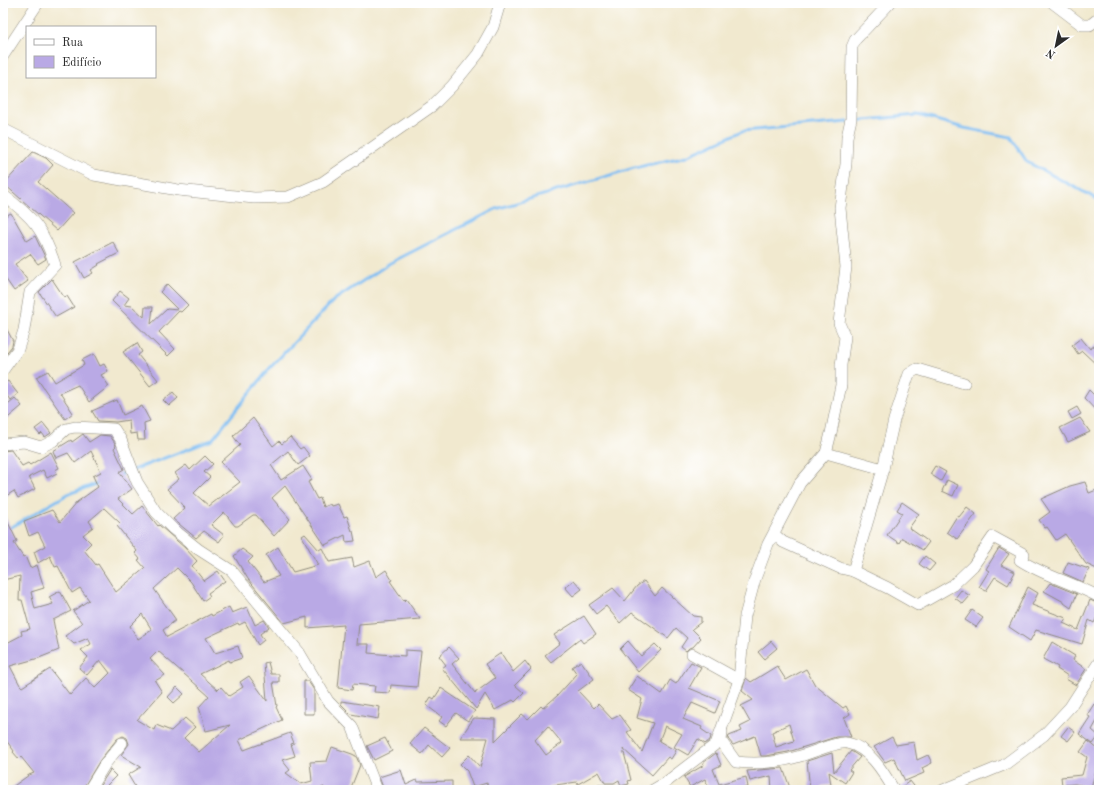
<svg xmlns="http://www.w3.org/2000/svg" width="1102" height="793" viewBox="0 0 1102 793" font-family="'Old Standard TT',serif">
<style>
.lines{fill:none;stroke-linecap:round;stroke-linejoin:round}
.stream{stroke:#7fbef3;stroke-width:3}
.building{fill:#b9a9e5;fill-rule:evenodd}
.minor-casing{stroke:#8e8a7d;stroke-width:12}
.minor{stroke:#fff;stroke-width:11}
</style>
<rect width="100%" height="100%" fill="#fff"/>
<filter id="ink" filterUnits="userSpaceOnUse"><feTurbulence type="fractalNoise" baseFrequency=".025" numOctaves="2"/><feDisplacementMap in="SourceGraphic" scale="8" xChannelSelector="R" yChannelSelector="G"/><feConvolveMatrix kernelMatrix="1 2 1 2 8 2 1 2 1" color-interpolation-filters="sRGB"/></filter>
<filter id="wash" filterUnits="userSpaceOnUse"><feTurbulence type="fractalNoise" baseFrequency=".012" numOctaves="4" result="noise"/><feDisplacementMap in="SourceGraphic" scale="16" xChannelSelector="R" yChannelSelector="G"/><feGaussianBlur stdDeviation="0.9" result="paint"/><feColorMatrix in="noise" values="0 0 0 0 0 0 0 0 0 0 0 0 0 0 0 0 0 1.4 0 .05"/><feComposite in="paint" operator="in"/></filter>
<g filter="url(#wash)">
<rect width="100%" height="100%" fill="#f1e9cf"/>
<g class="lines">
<g class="stream">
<polyline points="853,121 918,115 964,128 1011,137 1027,162 1099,200"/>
<polyline points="117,476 212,440 270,368 334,300 390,263 496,209 634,168 687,156 742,131 848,122"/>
<polyline points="3,532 68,494 99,483"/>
</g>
</g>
<g id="blocks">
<g class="building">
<polygon points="33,152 46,158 53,165 38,182 73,213 57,231 4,184"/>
<polygon points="11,213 27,241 35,236 46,259 38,264 30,254 15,264 28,281 14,291 3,275 3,217"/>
<polygon points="113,242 119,253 98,264 99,265 91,270 93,273 84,278 75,262"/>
<polygon points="52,279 64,297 67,296 74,307 56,317 39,292"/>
<polygon points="167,284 188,305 181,312 179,311 159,332 175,349 168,356 112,301 120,291 129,298 124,305 132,306 144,317 145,307 153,307 151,324 167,309 178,310 160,292"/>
<polygon points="3,322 13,341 12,346 3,357"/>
<polygon points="1081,338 1090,349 1099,342 1099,367 1082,351 1078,354 1072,345"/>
<polygon points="137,343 142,352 138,355 158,380 150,386 123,352"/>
<polygon points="94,354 100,366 104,364 108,371 101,375 109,386 89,402 78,385 60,393 73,413 65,419 36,377 48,371 55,382 84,365 82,360"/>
<polygon points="8,381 18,394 10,400 3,390 3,384"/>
<polygon points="1089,390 1099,400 1099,414 1084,398"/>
<polygon points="173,392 178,398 169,406 163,400"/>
<polygon points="15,398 22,406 3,422 3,408"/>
<polygon points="117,400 123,415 142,406 150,421 144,423 145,440 138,440 137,433 130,434 129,420 116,422 98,421 92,411"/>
<polygon points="1077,407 1081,414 1072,419 1068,412"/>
<polygon points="253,418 273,446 279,441 282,444 290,437 300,449 303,447 310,456 298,465 288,451 271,465 281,480 303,466 312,480 308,482 317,499 320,498 323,507 330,504 331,506 338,504 344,517 347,516 352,531 353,531 355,541 346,542 345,535 325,545 285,486 272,498 290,519 274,536 256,515 253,515 238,526 235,526 224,512 211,525 224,535 219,542 204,531 196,538 173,519 185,508 167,489 179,479 175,473 186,465 190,470 205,456 213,464 204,472 210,477 194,493 209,506 240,482 221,462 240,445 233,436"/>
<polygon points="1080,418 1090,432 1068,442 1060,428"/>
<polygon points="43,423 51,433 45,437 42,433 40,435 35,429"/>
<path d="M83,434L89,442L100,435L110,436L115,443L116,446L114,448L124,469L119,472L132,489L118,499L133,514L142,506L158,526L159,525L185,548L197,561L192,566L204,581L218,571L225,581L208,593L210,596L203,601L191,582L177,568L154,589L176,620L163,630L167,637L211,614L212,616L229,607L232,613L247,607L255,625L264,620L269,627L260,634L264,640L258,645L245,622L239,625L238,623L206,638L215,653L238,646L242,658L230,662L229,660L200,674L218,690L221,687L229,696L243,687L240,682L249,676L267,701L264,663L268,662L271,674H279V682H273L277,706L276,707L282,720L239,740L244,750L290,733L294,743L291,744L295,756L282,760L290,770L286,773L301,784L312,781L310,762L327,761L332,747L352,754L356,756L360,765L350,790H324V787L315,790H137L128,775L141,767L121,755L129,744L127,738L123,736L117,739L100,760L82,790H54L51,787L47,790H8L29,775L34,773L21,757L19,759L13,752L14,751L3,736V645L22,635L21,631L30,629L22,600H19L20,576L3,580V512L17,541L14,543L23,557L25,556L30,568L37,565L44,588L31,592L35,609L53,604L49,597L60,591L71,611L53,620L59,650L39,658L10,666L20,685L22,687L50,669L70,695L86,678L95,688L110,673L100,660L87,675L79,668L88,657L81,650L91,644L88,638L74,644L65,636L82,623L73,611L89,600L80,588L72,593L58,566L55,567L50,556L38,563L34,552L45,546L38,532L29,536L24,521L52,510L60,522L77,502L98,487L93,476L101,472L91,451L75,463L68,453L56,458L53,451L71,440L72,442ZM104,508L120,523L117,526L137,551L135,553L140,559L138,560L145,568L116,592L98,564L96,565L84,550L91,543L83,535L93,527L89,521ZM142,614L152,630L138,639L130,626ZM158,651L209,696L199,707L206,731L230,725L199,752L184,738L195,727L185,718L171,731L156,725L154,730L137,720L162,692L155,681L165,675L150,659Z"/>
<polygon points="11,450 22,466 28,463 30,465 51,452 59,468 55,470 57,473 47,478 43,470 29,477 35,489 18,498 14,491 3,498 3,451"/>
<polygon points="935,466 946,472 941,481 930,474"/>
<polygon points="947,480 958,485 953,496 942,491"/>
<polygon points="1085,482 1089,493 1099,489 1099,570 1086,564 1065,534 1056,540 1047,527 1045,528 1039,520 1050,512 1041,499 1070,486"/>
<polygon points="902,502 919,514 909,528 929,542 923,550 902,538 899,543 887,535 902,513 897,510"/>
<polygon points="967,507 976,514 957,539 947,532 957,516 959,517"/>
<polygon points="305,534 319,550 322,548 329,562 352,558 354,567 370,561 376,577 386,570 392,580 390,581 404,601 406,599 420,619 359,624 357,644 369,644 368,653 405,656 405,650 421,651 417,687 391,685 390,693 374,692 375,686 353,684 352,690 338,688 344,625 307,628 307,617 284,623 248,579 234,556 242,549 253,557 248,562 264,582 279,576 266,555 278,547 293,572 318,565 302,536"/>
<polygon points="999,548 1009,554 1001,565 1015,572 1008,585 995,577 986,591 979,587 989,571 986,569"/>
<polygon points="925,556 935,564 929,571 919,564"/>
<polygon points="1068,562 1089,569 1083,582 1063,573"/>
<polygon points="574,580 582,589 573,596 565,587"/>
<polygon points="644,581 655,596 662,588 693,616 701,617 701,622 692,629 701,638 693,647 689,648 686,651 681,647 687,638 676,628 668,638 632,612 620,623 606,606 596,614 589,605 613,588 625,601 637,586"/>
<polygon points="1050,583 1077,594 1071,608 1064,603 1064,602 1044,591"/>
<polygon points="1028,587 1038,593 1032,605 1066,618 1063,623 1078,630 1090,600 1099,604 1099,613 1094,623 1089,620 1082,644 1036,630 1030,641 1009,627"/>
<polygon points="961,590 970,596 963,604 955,598"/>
<polygon points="972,610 983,618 976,627 965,620"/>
<polygon points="584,616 596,634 583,643 580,639 551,662 545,655 560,643 554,635"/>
<polygon points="628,641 641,656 655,644 661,650 638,672 620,649"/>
<polygon points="771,641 777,648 764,659 758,652"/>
<polygon points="1052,642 1075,656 1073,660 1086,669 1076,685 1066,679 1068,676 1057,669 1058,667 1043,659"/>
<polygon points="449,647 459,658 452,664 475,693 495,678 485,664 501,653 513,672 525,661 531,669 515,685 524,693 515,702 513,700 495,710 485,694 476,709 442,668 446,665 439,656"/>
<path d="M581,661L594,679L578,691L594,708L598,704L612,719L620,715L631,730L627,732L642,752L653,723L637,718L642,699L628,690L637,676L662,694L670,680L676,684L691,662L701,667L689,688L720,701L715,713L692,703L683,719L702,727L701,729L711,736L710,740L705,744L698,739L688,755L674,747L682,734L665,726L659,741L676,751L671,759L668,757L652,775L623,749L631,780L628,781L629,784L621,786L619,780L614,783H605L599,772L578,784L577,782L548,786L549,790H488L487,783L473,787L467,771L460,764L469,755L480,767L488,738H460L474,718L495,719V741L522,714L528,719L541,706L543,708L557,696L577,674L572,667ZM548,726L562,743L546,755L535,740Z"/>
<path d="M777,666L786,680L806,669L815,685L843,708L846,706L850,714L844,718L851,737H836L788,752L766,756H761L755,736L733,745L728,739L729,736L742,731L740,727L750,722L741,706L753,700L742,691L746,678L751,682ZM789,724L794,741L776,747L772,732Z"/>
<polygon points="304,681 308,681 314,690 314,714 304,714"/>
<polygon points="177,687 184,694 174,703 168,697"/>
<polygon points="441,688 475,711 468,721 456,713 446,726 439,721 442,717 426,705 431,697 434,699"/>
<polygon points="341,701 380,707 378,719 351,714 341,704"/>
<polygon points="1094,704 1098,706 1099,704 1099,722 1097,721 1092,730 1099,736 1093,744 1079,734 1090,717 1087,715"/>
<polygon points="1068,727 1075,732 1068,741 1061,736"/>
<polygon points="424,728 450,748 442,757 429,745 422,754 410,744"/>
<polygon points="892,737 896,745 914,742 917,760 928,755 932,763 922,768 924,773 905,781 894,758 885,762 874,747"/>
<polygon points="385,738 392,751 374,760 367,746"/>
<polygon points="1088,741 1099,750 1099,761 1091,787 1075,784 1062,785 1061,777 1082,775 1087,757 1080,752"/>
<polygon points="851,751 860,757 849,770 852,772 845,783 829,772 831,785 821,786 821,789 810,790 807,761 832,753 834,772"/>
<polygon points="716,753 721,765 713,769 719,784 746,777 748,787 735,790 710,790 705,779 690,787 684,777 704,765 703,763"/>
<polygon points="783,768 790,788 783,790 772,790 771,776 750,781 747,771"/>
<polygon points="110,770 116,776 107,785 119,790 97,790"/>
<polygon points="401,770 406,785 417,780 418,782 452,781 452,790 384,790 379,777"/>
<polygon points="910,781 917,790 901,790 900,788"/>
</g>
</g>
</g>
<g filter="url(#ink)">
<use href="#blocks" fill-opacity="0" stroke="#8e8a7d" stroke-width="1"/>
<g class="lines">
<defs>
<g id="minor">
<polyline points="1053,3 1082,25 1090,25 1099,18"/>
<polyline points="3,56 38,3"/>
<polyline points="3,129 94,175 178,190 254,198 288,197 323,182 432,106 452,86 478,54 493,27 500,3"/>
<path d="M3,195C33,217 44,230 55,265L30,292L24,330L18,349L3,370"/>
<polyline points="3,444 24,442 41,447 53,441 66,429 75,427 114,429 121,440 137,482 156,512 173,529 198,549 232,571 299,652 328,701 352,726 377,790"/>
<polyline points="826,453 883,469 853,571"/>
<polyline points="883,469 894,420 909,374 917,369 964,383"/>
<path d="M774,534L783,542L840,568L853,571L888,588L918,605L953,585L973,566L993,537L1024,554L1020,560C1044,576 1074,583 1099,597"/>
<polyline points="692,654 739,680"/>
<path d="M722,732L721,741L736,762C757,764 777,763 797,757C809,754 838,741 847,743C869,747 884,773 894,790"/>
<polyline points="89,790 105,764 122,743"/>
<polyline points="598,790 614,790"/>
<polyline points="653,790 665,783 716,744 739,680 745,616 755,579 768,544 800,483 826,453 831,433 841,385 841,365 845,337 839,323 846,267 840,208 846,164 847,137 851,119 852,47 855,40 890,3"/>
<polyline points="943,790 1004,765 1044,735 1070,707 1099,662"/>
</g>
</defs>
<use href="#minor" class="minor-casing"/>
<use href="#minor" class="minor"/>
</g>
</g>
<rect width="1102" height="793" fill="none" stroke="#fff" stroke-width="16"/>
<rect x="26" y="26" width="130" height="52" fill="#ffffff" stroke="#aaaaaa"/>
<rect x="34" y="39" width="20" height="6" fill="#ffffff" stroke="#aaaaaa"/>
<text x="62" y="46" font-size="12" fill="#2b2b2b">Rua</text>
<rect x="34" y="56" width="20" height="12" fill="#b9a9e5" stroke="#aaaaaa"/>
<text x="62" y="66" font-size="12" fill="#2b2b2b">Edifício</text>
<g transform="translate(1056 46) rotate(213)" stroke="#ffffff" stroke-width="3" paint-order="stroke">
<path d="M0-3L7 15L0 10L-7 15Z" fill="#2b2b2b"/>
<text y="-6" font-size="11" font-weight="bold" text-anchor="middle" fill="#2b2b2b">N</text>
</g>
</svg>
